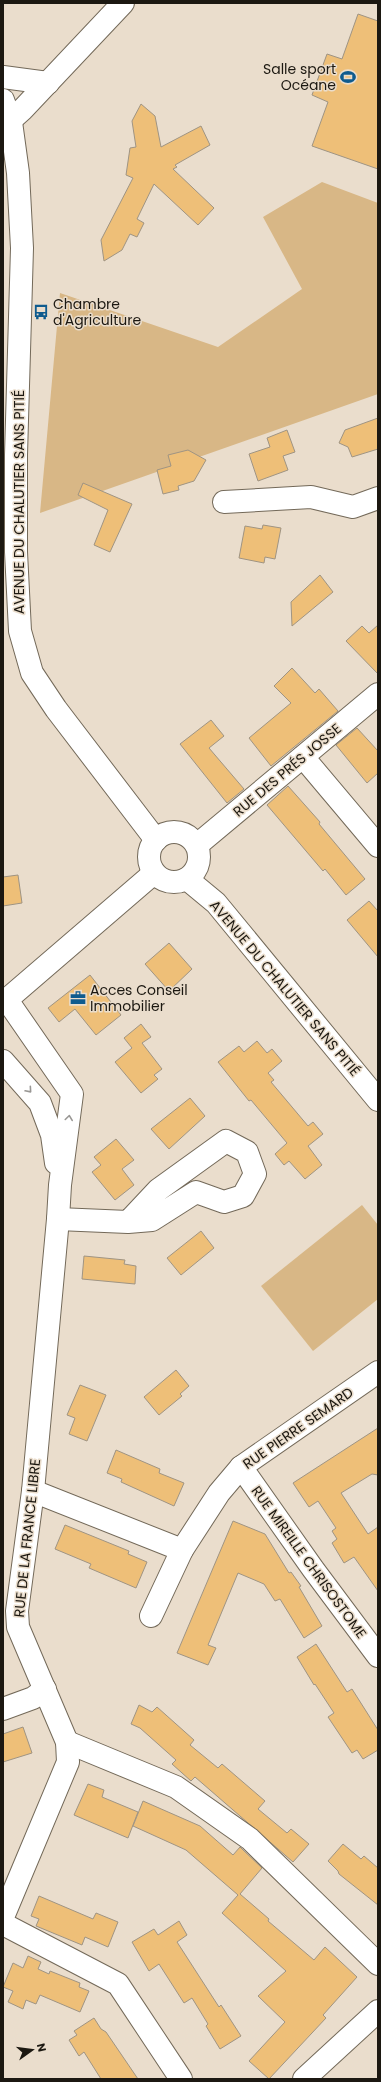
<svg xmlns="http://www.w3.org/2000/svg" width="381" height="2082" viewBox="0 0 381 2082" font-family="Poppins,sans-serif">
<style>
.green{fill:#d8b786}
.building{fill:#eebf78;stroke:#9f9483}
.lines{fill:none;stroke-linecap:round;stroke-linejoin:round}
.minor-casing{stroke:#736959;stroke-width:24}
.tertiary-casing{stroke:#736959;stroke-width:24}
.minor{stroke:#fff;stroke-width:22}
.tertiary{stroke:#fff;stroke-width:22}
.oneway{stroke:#999794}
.labels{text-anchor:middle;stroke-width:3;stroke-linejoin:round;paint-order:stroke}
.poi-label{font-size:14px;fill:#1c1811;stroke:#eaddcc;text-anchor:start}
.street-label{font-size:14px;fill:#1c1811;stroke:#eaddcc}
</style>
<rect width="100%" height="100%" fill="#eaddcc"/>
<g class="green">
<polygon points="322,182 378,203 378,394 40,513 60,293 218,347 302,289 263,217"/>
<polygon points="362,1205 378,1225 378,1299 313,1351 261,1286"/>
</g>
<g class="building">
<polygon points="358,14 378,21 378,169 312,146 328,102 312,95 327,54 342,59"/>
<polygon points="141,104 155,116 161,147 201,126 210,145 175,165 177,167 173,169 214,208 198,225 154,184 137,219 144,223 137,237 130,234 122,250 104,261 101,240 133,178 126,175 130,148 136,147 132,121"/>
<polygon points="378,418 378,449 352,457 348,447 339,443 345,430"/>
<polygon points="287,430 295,452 283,456 288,470 258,481 249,454 270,447 267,438"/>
<polygon points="188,450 206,460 194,481 178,486 179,490 163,494 157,470 171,466 168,455"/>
<polygon points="83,483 132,504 110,552 94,545 108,510 78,495"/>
<polygon points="263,525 281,528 275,559 265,557 264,563 239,558 245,526 262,529"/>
<polygon points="320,575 333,592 292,626 291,602"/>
<polygon points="378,625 378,674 346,641 362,626 369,633"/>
<polygon points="292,668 315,693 319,689 338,711 271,766 249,738 291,703 274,686"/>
<polygon points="211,720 224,736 209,748 244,789 227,803 180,744"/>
<polygon points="357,728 378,751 378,773 367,783 336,745"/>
<polygon points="288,786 320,822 319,824 365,879 346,895 325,869 323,871 267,805"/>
<polygon points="18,875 22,903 3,906 3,877"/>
<polygon points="369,901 378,911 378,957 347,920"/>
<polygon points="169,943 192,969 169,991 145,964"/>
<polygon points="90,975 121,1015 96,1035 75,1009 59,1022 48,1008"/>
<polygon points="141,1024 151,1037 142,1043 162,1069 154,1075 158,1079 141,1093 115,1062 132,1048 124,1038"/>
<polygon points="257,1041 267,1053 272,1049 282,1061 268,1073 274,1080 271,1082 308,1126 313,1122 323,1134 308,1146 322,1165 305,1179 289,1161 284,1165 275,1154 287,1143 251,1100 249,1101 218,1062 239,1046 244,1052"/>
<polygon points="190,1098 205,1116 169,1149 151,1129"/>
<polygon points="116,1139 134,1160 122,1169 134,1185 115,1200 92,1172 101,1165 94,1157"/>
<polygon points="201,1231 214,1248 181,1275 167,1258"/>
<polygon points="84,1256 125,1260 124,1264 136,1266 135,1284 82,1279"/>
<polygon points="176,1370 189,1386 180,1394 182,1396 159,1415 144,1397"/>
<polygon points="80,1385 106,1395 87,1441 69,1434 75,1418 67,1415"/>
<polygon points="378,1428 378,1475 372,1474 341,1493 368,1534 378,1527 378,1591 354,1557 344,1563 332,1543 337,1539 332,1531 336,1528 318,1501 309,1507 293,1483"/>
<polygon points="116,1450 160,1469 159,1473 184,1483 174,1506 121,1482 122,1479 107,1473"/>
<polygon points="233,1521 265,1534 289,1573 291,1572 301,1586 299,1587 322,1626 304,1638 280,1599 275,1601 264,1584 238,1573 208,1645 216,1648 208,1665 177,1653"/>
<polygon points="65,1525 129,1551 128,1554 147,1562 136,1588 89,1568 91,1564 55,1549"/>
<polygon points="316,1644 347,1692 352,1689 378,1730 378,1750 363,1759 357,1750 352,1753 328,1717 334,1713 315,1684 314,1685 297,1657"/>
<polygon points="139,1705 152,1712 157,1707 194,1740 190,1745 218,1768 222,1764 265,1801 258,1809 287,1833 291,1829 309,1844 293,1862 195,1777 191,1781 172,1764 176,1760 140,1728 131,1724"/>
<polygon points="23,1727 32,1753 3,1762 3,1734"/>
<polygon points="88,1784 104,1790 102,1797 138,1812 128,1838 74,1815"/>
<polygon points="143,1801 200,1826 233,1855 240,1847 242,1849 262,1868 240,1894 269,1919 268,1921 314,1960 325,1947 357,1977 323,2015 326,2018 269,2079 249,2061 285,2022 258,1996 286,1971 222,1913 238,1895 186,1850 133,1826"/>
<polygon points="343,1844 361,1859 364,1856 378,1868 378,1905 339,1874 338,1871 328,1861"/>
<polygon points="39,1896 93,1919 96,1913 118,1922 108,1947 85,1937 82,1945 36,1926 39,1919 31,1916"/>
<polygon points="179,1921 187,1935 177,1942 219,2007 221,2005 241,2036 220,2049 206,2026 208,2024 192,1998 184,2003 159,1964 149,1971 132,1942 154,1929 158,1935"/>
<polygon points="28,1956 41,1962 38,1969 49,1974 50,1971 80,1983 79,1987 89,1991 80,2012 40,1995 36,2004 26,2000 23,2009 8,2002 13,1991 3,1987 13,1963 23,1968"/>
<polygon points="94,2018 101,2029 106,2032 138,2079 101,2079 84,2052 79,2056 69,2040 77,2035 74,2031"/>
</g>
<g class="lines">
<defs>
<g id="minor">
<polyline points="3,77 48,83"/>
<polyline points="3,127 23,109 123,3"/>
<polyline points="224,502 311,497 353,507 378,498"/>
<polyline points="303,757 378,846"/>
<polyline points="197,845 378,694"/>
<polyline points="3,1003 154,873"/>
<polyline points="3,1061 40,1103 52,1135 56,1163"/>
<polyline points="58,1219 128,1222 158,1190 226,1141 247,1152 255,1174 243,1196 224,1202 196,1192 152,1220 128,1222"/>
<polyline points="241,1467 313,1569 378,1656"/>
<polyline points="33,1491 182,1550 151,1616"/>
<polyline points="182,1550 219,1493 241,1467 378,1372"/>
<polyline points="3,1709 33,1698 45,1689"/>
<polyline points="67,1742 176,1787 250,1839 378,1964"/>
<polyline points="3,1917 68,1762 67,1742 18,1627 17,1611 33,1491 58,1219 60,1185 72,1094 7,1000"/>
<polyline points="3,1924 118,1984 181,2079"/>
<polyline points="304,2079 378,2011"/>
</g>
<g id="tertiary">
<polyline points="3,100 11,122 18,173 22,248 16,455 16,552 20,631 32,673 56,709 156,840"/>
<circle cx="174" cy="857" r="25"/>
<polyline points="187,879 216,903 378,1100"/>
</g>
</defs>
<use href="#minor" class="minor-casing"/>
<use href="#tertiary" class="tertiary-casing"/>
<use href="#minor" class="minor"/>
<use href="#tertiary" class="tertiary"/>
</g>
<defs><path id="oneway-chevron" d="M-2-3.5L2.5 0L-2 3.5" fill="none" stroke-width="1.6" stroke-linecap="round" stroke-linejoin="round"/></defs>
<g class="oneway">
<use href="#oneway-chevron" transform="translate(29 1090) rotate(49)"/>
<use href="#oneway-chevron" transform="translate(69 1118) rotate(-82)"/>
</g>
<defs>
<symbol id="stadium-bare" viewBox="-9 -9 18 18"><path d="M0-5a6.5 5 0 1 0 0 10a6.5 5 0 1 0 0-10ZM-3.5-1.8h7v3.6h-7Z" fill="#0f5b8e" stroke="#eaddcc" stroke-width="2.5" paint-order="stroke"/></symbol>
<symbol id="bus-bare" viewBox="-9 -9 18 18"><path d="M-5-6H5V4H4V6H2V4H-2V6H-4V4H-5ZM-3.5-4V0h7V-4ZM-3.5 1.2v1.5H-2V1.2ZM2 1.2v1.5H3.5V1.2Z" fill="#0f5b8e" stroke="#eaddcc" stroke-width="2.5" paint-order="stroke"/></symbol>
<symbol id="office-bare" viewBox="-9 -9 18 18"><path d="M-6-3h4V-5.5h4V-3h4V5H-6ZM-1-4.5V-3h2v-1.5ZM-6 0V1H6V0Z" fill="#0f5b8e" stroke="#eaddcc" stroke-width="2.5" paint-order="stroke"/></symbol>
</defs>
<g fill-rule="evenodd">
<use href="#stadium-bare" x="337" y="66" width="22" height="22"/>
<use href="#bus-bare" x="30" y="301" width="22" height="22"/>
<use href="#office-bare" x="67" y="987" width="22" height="22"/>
</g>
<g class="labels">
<g class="poi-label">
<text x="336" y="74" text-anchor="end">Salle sport<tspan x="336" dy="16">Océane</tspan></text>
<text x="53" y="309">Chambre<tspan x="53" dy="16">d'Agriculture</tspan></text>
<text x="90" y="995">Acces Conseil<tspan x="90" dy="16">Immobilier</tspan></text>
</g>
<g class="street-label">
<text transform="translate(19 502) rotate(-90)" y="5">AVENUE DU CHALUTIER SANS PITIÉ</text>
<text transform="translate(287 770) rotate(-40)" y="5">RUE DES PRÉS JOSSE</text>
<text transform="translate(285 988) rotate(50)" y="5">AVENUE DU CHALUTIER SANS PITIÉ</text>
<text transform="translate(298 1428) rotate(-35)" y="5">RUE PIERRE SEMARD</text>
<text transform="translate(27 1538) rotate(-84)" y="5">RUE DE LA FRANCE LIBRE</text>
<text transform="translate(309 1562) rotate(54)" y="5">RUE MIREILLE CHRISOSTOME</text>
</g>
</g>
<rect width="381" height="2082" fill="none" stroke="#1c1811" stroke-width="8"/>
<g transform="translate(32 2050) rotate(76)" stroke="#eaddcc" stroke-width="3" paint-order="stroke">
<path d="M0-3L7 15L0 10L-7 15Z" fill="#1c1811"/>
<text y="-6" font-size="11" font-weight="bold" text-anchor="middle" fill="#1c1811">N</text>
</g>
</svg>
